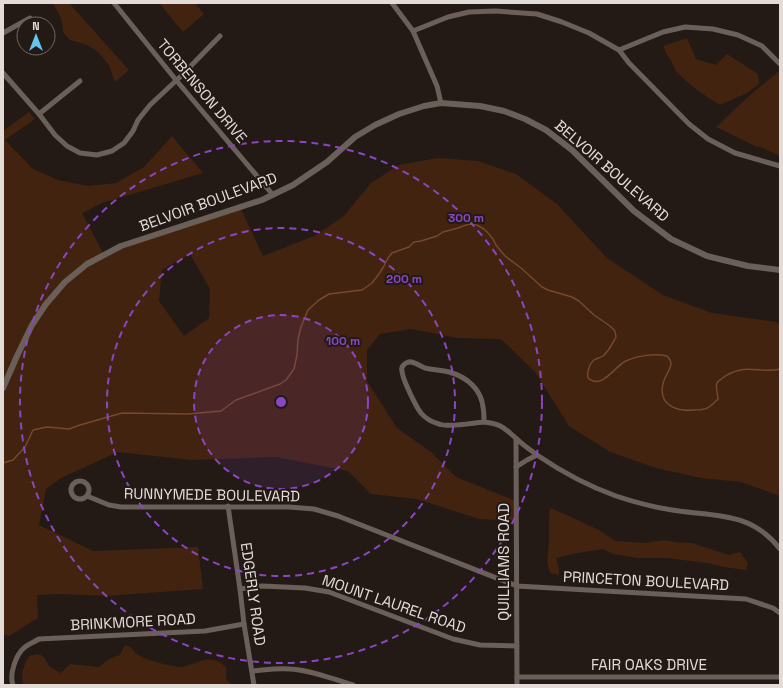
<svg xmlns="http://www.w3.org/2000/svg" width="783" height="688" viewBox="0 0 783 688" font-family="'Space Grotesk',sans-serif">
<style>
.green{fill:#412310;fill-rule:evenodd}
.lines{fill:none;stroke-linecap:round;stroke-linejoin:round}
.stream{stroke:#76482c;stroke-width:1.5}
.minor{stroke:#6b5f59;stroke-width:5}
.tertiary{stroke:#6b5f59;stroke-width:6}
.ring{fill:none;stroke:#8a46c3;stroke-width:2;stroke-dasharray:7 5}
.labels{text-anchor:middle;stroke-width:4;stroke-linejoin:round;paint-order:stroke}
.street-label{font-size:15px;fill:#e2dbd8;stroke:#231a15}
.centre{fill:#8a46c3;stroke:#231a15;stroke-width:2}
.ring-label{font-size:12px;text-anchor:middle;font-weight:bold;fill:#8a46c3;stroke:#231a15;stroke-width:4;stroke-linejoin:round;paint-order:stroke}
</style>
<rect width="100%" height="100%" fill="#231a15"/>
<g class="green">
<path d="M52,3H69L129,70L115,82L109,65L98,52L85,44L70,40L63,32C63,20 59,12 52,3Z"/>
<polygon points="159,3 195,3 204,14 183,32"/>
<path d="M687,38L696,59L716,65L727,54L758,74L759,84L747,93L720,105C705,96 690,86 678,73C674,69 673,63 670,59C666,53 665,54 664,46Z"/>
<polygon points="779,71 780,73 780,156 758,146 757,147 716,127 749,96"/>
<path d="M29,112L35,119L5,140L33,169L58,180L88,186L116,183L144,167L172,136L203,173L102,203L82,213L104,255L240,207L263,256L314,236L343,217L371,183L399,165L438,158L478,161L516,174L557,204L607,258L663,295L712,313L776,322L780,324V496L741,482L701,478L656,468L610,452L569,426L535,372L501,339L458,338L411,329L380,334L367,350V381L397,428L431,452L456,477L516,501V521L479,519L417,499L371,494L348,471L276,457L191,460L118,452L61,478L46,489L39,525L93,551L198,547L203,589L105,596L60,594L37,595L38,618L9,636L3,634V131ZM190,254L210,289L209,318L184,336L159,301L162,270Z"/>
<polygon points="550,508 567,515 599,530 615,541 644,543 664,540 675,542 692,543 729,555 740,552 748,563 746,570 724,567 707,563 667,558 638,558 613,554 603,549 572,554 556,558 559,569 559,575 550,573 547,562 549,541 549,517"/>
<path d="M125,645C134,648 131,649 137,654C145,660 172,667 183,667C186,666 189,665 192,664C207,659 213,656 226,667V679L232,685H23C21,672 23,667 29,656L37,654L41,655L45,659L50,667L61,673L70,664L99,667C105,661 112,657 120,655Z"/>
</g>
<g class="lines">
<path class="stream" d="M3,463L13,460L25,447L33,430L47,427L69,429L80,425L122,413L188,414L221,411L236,400L280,384L286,380L294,369L297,355L298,339L301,327L308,310L319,300L329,294L362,290L372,283L379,274L384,266L388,258L392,253L409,247L414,242L421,241L437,236L443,232L458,228L469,224L477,225L484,229L489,234L493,239L496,245L505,256L521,268L542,287L548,290L572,297L579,301L594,315L610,326L615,331L616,337C612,344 609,351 603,356C600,358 597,358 594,360C589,364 587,372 588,378C601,390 614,368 624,362C635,356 654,353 667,356C669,358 671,360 671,364C670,371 664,377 663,384C658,405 677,412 694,410C707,410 709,408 718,399C718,394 715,387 717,383C719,380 724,377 727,375C748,363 760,374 780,369"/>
<g class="minor">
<polyline points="114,3 176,80 273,195"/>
<polyline points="392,3 413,31 437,86 441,103"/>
<polyline points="413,31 448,17 469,12 495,11 537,14 562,22 589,33 619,50 629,63 689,124 708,139 735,153 780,166"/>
<polyline points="3,33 30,18"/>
<polyline points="619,50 663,32 685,27 713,29 738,35 762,46 780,64"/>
<polyline points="3,73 39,114 55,135 67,146 80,153 97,155 112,151 124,143 133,131 138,120 150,105 181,76 220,36"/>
<polyline points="39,114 80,81"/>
<path d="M484,422C472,423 449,428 439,424C432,422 425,418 421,413C416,407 402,378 402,371C401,368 403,365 406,363C412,359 419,366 425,368C433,370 442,370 449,372C467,377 481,389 483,407C484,412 484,417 484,422C503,424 505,429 518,440C524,446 531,450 537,455C562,472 588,486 616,496C634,502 653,507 672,510C714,517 751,511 780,549"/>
<polyline points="516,439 517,685"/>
<polyline points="516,467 527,460 537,455"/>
<circle cx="80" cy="490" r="9"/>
<polyline points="87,496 109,505 121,507 289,507 314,509 338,516 517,586 746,599 773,608 780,613"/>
<polyline points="228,506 240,589 244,624 254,685"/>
<polyline points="240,589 262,586 305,588 329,592 453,639 480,645 517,646"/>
<path d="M252,671C265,670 277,668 290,669C311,670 333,679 353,685"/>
<polyline points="517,677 780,677"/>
<path d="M13,685C9,674 16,654 25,647C29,644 34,642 39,639L205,631L244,624"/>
</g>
<polyline class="tertiary" points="3,388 17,356 32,325 46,304 65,282 87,264 121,246 262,200 293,185 327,162 355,137 375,125 399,114 424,106 441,103 480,106 504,111 525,119 546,130 572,150 634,211 671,239 707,256 748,266 780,270"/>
</g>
<circle cx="281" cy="402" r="87" fill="#8a46c3" fill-opacity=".12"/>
<g class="ring">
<circle cx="281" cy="402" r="87"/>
<circle cx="281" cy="402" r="174"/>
<circle cx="281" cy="402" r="261"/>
</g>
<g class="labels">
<g class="street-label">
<text transform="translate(202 91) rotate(50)" y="5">TORBENSON DRIVE</text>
<text transform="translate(612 171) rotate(41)" y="5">BELVOIR BOULEVARD</text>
<text transform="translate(208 202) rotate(-20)" y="5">BELVOIR BOULEVARD</text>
<text transform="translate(212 495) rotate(1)" y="5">RUNNYMEDE BOULEVARD</text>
<text transform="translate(504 562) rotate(-90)" y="5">QUILLIAMS ROAD</text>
<text transform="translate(646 581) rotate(3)" y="5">PRINCETON BOULEVARD</text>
<text transform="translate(253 594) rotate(82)" y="5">EDGERLY ROAD</text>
<text transform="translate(394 604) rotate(19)" y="5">MOUNT LAUREL ROAD</text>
<text transform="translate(133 622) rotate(-3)" y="5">BRINKMORE ROAD</text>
<text x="649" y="670">FAIR OAKS DRIVE</text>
</g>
</g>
<circle cx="281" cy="402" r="6" class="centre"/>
<g class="ring-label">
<text x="466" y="222">300 m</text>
<text x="404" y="283">200 m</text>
<text x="343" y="345">100 m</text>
</g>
<rect width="783" height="688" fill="none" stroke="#e2dbd8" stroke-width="8"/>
<g transform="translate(36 36)"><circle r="19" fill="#231a15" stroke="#6f6763"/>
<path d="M0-3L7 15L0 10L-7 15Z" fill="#67c4ef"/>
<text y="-6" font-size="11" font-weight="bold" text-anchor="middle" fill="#e2dbd8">N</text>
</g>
</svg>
